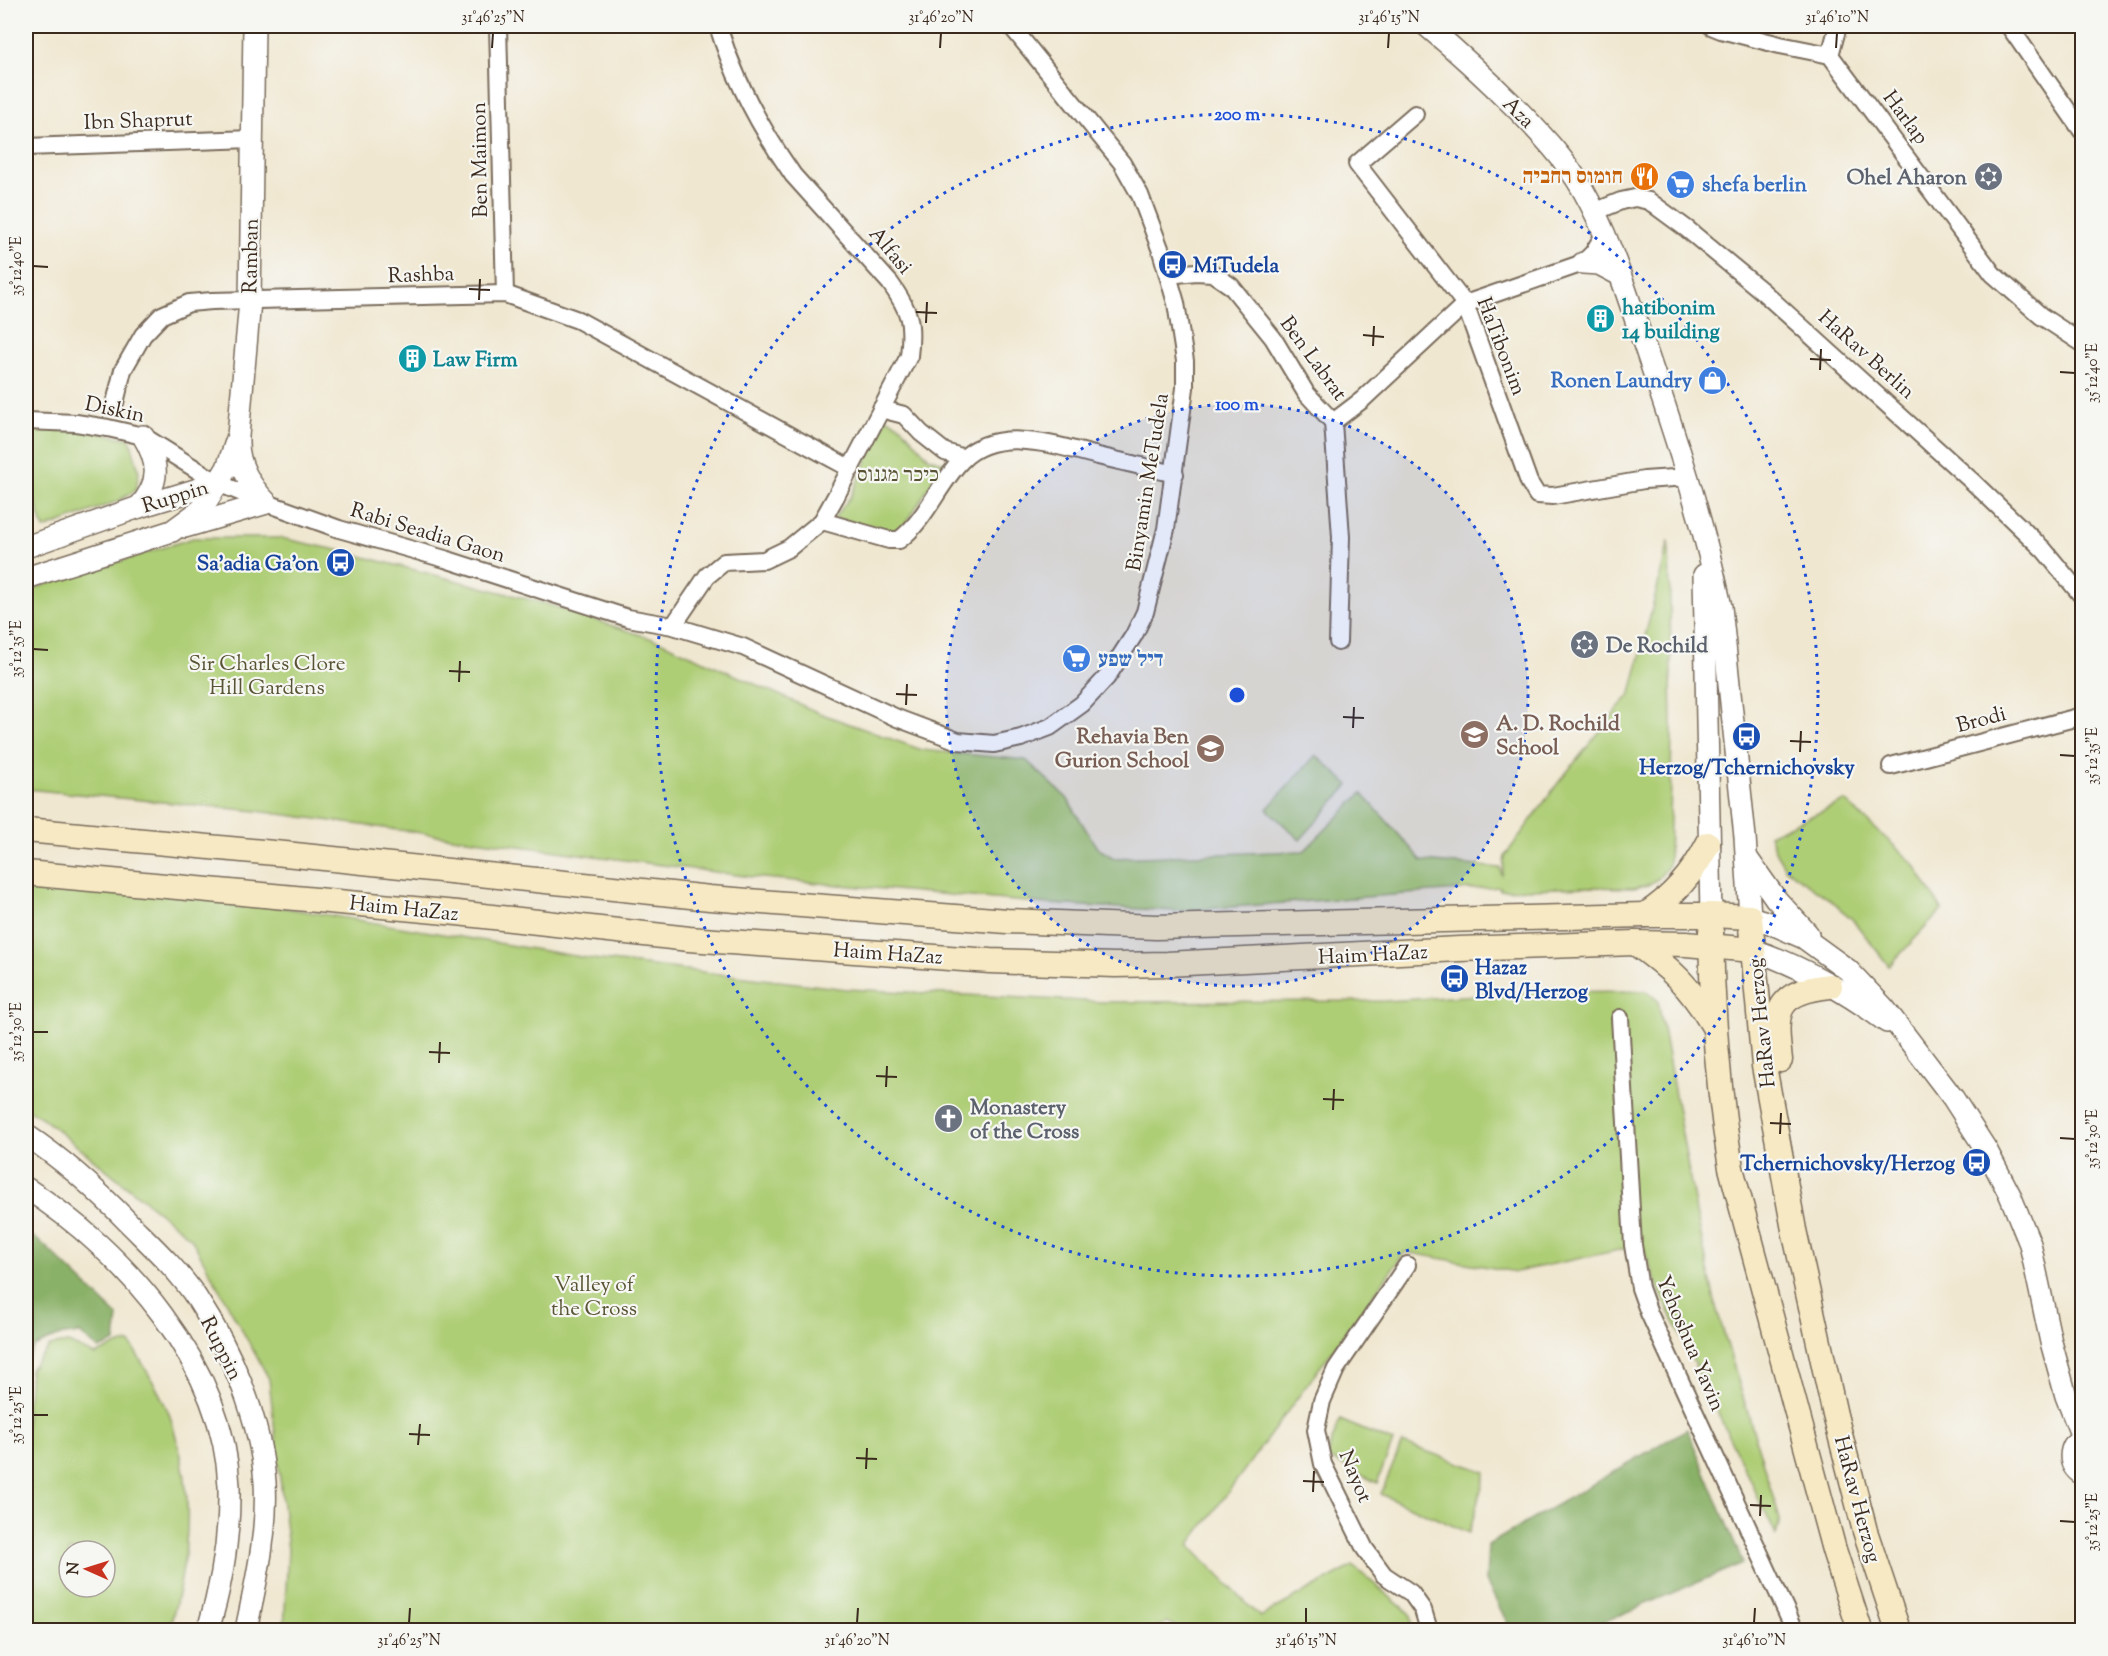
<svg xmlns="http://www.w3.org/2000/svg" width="2108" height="1656" viewBox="0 0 2108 1656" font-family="'Sorts Mill Goudy','Frank Ruhl Libre',serif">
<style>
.green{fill:#aece76;stroke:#747c4a;stroke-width:1.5;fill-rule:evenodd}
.forest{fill:#8ab167;stroke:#626e42;stroke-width:1.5}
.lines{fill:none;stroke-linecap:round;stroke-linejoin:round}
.minor-casing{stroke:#7a6c5c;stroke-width:20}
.tertiary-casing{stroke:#7a6c5c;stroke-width:24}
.secondary-casing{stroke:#7a6c5c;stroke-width:27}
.minor{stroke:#fff;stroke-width:16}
.tertiary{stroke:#fff;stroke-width:21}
.secondary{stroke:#f6e9c3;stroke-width:24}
.ticks{fill:none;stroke:#3b2a1e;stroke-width:2}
.ring{fill:none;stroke:#1d4ed8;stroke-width:3;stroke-dasharray:3 6}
.labels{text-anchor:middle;stroke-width:4.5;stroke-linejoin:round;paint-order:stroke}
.street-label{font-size:21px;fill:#3b2a1e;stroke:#f6f6f2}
.food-label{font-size:21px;font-weight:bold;fill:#c56008;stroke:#f6f6f2;text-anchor:end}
.worship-label{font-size:21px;font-weight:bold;fill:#5b616d;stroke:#f6f6f2;text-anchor:start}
.shop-label{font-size:21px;font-weight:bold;fill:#366cbe;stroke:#f6f6f2;text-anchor:start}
.transit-label{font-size:21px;font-weight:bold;fill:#164399;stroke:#f6f6f2;text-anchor:start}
.culture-label{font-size:21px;font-weight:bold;fill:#0d838f;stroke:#f6f6f2;text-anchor:start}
.park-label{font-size:21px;fill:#585334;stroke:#f6f6f2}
.education-label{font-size:21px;font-weight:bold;fill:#785e54;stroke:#f6f6f2;text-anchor:start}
.centre{fill:#1d4ed8;stroke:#f6f6f2;stroke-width:3}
.ring-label{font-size:18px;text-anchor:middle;font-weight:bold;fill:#1d4ed8;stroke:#f6f6f2;stroke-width:4.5;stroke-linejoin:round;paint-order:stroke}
.neatline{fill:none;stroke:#3b2a1e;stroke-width:2}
.ticks-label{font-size:15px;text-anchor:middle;fill:#3b2a1e}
</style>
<rect width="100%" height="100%" fill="#f6f6f2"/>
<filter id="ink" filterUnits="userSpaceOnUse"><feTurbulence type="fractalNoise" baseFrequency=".0167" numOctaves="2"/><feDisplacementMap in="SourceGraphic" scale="12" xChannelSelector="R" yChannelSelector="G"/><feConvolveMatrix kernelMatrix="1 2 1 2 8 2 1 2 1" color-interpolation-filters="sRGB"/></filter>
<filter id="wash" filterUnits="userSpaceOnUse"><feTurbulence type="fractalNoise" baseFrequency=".008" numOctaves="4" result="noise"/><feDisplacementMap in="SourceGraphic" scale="24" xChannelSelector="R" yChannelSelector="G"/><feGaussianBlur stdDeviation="1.35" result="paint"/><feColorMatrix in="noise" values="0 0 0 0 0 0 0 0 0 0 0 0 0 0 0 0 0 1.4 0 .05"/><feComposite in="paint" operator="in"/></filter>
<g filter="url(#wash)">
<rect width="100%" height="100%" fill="#f0e7d0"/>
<g class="green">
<polygon points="886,418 901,426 928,457 944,463 909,519 900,530 889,532 834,518 851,496"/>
<polygon points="26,429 91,431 130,439 139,472 136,490 118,501 44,529 26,473"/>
<polygon points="193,538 281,538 337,550 547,604 662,642 819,713 922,750 1026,760 1067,798 1097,848 1114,858 1304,851 1362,793 1422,861 1500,868 1502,876 1505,856 1558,783 1631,693 1669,541 1672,732 1669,865 1659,878 1648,885 1633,888 1589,887 1500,890 1500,887 1176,911 1048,904 752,877 257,811 26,789 26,591"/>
<polygon points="1316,755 1349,785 1300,840 1267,809"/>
<polygon points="1845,801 1914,864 1942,910 1889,966 1852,919 1830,900 1785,868 1776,853 1769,835"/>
<polygon points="26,878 153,886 593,959 847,989 1103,1002 1385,1001 1527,992 1647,991 1658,1001 1696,1212 1716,1307 1780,1520 1776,1535 1659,1290 1642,1245 1516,1272 1405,1252 1189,1545 1260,1617 1353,1566 1411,1615 1413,1630 1182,1630 1168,1622 1151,1630 284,1630 288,1550 269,1379 191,1238 41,1117 26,1109"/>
<path d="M68,1343L95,1355L117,1345L130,1343C143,1364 156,1385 166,1407C171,1416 173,1427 176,1437C196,1502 187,1566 169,1630H26V1400L28,1398L30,1369L50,1346ZM69,1551H105V1587H69Z"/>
<polygon points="1340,1420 1393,1442 1377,1483 1326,1457"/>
<polygon points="1402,1443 1486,1472 1469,1533 1381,1494"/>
</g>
<g class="forest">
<polygon points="26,1231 45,1246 118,1316 115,1342 99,1349 79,1333 58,1336 34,1347 26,1361"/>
<polygon points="1687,1429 1743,1563 1584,1630 1511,1630 1486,1581 1488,1545"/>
</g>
</g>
<g filter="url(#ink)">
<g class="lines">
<defs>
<g id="minor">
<polyline points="498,26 505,294"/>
<polyline points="1711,26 1721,30 1780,45 1830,55 1993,274 2041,316 2082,343"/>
<polyline points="2009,26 2082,131"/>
<polyline points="1830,55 1838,26"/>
<polyline points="1415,114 1357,164 1465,304 1529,482 1537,495 1553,496 1644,480 1689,477"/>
<polyline points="26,147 252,139"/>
<polyline points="1594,212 1621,201 1635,198 1649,201 1687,229 1762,291 1974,483 2044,550 2082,596"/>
<polyline points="1168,275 1196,272 1212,273 1231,286 1273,338 1306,393 1333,422 1341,537 1338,642"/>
<polyline points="115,403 123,370 143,335 162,315 189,303 212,301 505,294 578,320 851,469"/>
<polyline points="881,409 904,415 921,433 945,452 964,458"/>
<polyline points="26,421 76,423 108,428 143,436 218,483 267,503 339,529 445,559 628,618 673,626 743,647 897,718 958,741 994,744 1021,738 1050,727 1082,704 1107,677 1134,635 1145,612 1166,529 1185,388 1185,361 1176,303 1161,251 1140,195 1122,163 1011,26"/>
<polyline points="1333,422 1362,400 1465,304 1583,263 1593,253 1604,235"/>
<path d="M822,521L889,540H899C926,520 938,485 961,461C996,424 1057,446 1098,456C1124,462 1149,468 1175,474"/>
<path d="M673,626L707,576L724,562L764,560L789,548L822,521L836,496L909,356C913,322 910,311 890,283L793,175C761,129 734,79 718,26"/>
<polyline points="1891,766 2082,716"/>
<polyline points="1620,1018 1633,1245 1640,1288 1649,1313 1795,1630"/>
<polyline points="1407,1265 1336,1369 1322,1401 1316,1430 1323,1464 1365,1549 1384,1575 1411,1593 1423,1610 1429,1630"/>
</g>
<g id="tertiary">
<path d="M1427,26C1458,52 1488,80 1517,109C1541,134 1566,160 1583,190C1611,239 1627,296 1646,350C1675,435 1703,519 1721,607L1745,837L1750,917L1770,923L1804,938L1848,970L1885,1009L1953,1098L1987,1151L2010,1195L2030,1244L2051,1342L2066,1396L2082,1437"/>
<polyline points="1583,263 1599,264 1620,275"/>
<path d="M139,507C161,482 159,463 143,436"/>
<path d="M185,527L267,503C251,487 237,464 238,440"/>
<polyline points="26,547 139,507 218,483"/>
<polyline points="1704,575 1711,915"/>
<polyline points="26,578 172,531 202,509 227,468 238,436 250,301 254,26"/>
<polyline points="1747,858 1776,899 1808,934"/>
<path d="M1753,950C1800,965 1847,993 1887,1022"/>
<path d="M26,1135C64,1160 97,1190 129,1223C152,1246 178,1270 196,1297C232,1352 260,1417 265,1482C268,1532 256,1582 246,1630"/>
<path d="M26,1188C124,1251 224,1364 229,1486C230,1535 222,1584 208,1630"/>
<path d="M2082,1437C2068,1447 2067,1465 2082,1474"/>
</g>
<g id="secondary">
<polyline points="26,830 285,854 710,898 1007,921 1156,927 1645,915 1711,915 1750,917 1764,1066 1794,1230 1835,1415 1865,1531 1898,1630"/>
<polyline points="26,873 457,913 689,939 990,961 1115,965 1167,964 1459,949 1635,943 1686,944 1753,950"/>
<path d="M1645,915C1673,897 1693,874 1708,844"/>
<path d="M1711,932C1712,1012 1718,1089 1731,1168L1834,1550L1860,1630"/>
<path d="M1635,943C1672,969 1690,987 1713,1025"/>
<path d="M1780,1060C1774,1011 1775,992 1830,986"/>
</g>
</defs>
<use href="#minor" class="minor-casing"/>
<use href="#tertiary" class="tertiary-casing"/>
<use href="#secondary" class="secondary-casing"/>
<use href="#minor" class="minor"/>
<use href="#tertiary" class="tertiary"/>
<use href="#secondary" class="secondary"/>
</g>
</g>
<path class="ticks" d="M492,48L493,33M940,48L941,33M1388,48L1389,33M1836,48L1837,33M33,266L48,267M469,289L490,290M479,300L480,279M916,312L937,313M926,323L927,302M1363,335L1384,337M1373,346L1374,326M1810,359L1831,360M1820,370L1821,349M2060,372L2075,373M33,649L48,650M449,671L470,672M459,682L460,661M896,694L917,695M906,705L907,684M1343,717L1364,718M1353,728L1354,707M1790,741L1811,742M1800,752L1801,731M2060,755L2075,756M33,1032H48M429,1052L450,1053M439,1063L440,1042M876,1076L897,1077M886,1087L887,1066M1323,1099L1344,1100M1333,1110L1334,1089M1770,1123L1791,1124M1780,1134L1781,1113M2060,1138L2075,1139M33,1415H48M409,1434L430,1435M418,1445L420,1424M856,1458L877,1459M866,1469L867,1448M1303,1481L1324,1482M1313,1492L1314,1471M1750,1505L1771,1506M1760,1516L1761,1495M2060,1521L2075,1522M409,1623L410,1608M857,1623L858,1608M1306,1623V1608M1754,1623L1755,1608"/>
<circle cx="1237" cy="695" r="291" fill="#1d4ed8" fill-opacity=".12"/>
<g class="ring">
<circle cx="1237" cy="695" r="291"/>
<circle cx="1237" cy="695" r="581"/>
</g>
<defs>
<symbol id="restaurant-disc" viewBox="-11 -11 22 22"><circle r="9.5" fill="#e8710a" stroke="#f6f6f2"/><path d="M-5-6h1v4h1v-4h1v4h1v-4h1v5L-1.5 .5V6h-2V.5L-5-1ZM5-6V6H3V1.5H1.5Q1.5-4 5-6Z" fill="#fff"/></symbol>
<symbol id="synagogue-disc" viewBox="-11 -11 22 22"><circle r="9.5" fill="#6b7280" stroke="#f6f6f2"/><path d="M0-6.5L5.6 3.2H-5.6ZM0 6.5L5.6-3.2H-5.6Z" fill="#fff"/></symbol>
<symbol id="supermarket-disc" viewBox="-11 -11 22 22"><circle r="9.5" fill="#3f7fe0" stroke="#f6f6f2"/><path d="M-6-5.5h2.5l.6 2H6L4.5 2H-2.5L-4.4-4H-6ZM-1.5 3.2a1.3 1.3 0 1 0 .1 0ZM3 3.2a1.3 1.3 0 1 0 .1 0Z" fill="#fff"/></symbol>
<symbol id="bus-disc" viewBox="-11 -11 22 22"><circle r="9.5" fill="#1a4fb4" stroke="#f6f6f2"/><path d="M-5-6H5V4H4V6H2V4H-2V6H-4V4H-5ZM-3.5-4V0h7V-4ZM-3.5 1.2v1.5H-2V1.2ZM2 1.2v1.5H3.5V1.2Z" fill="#fff"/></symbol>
<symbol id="building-disc" viewBox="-11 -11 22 22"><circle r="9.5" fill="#0f9aa8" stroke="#f6f6f2"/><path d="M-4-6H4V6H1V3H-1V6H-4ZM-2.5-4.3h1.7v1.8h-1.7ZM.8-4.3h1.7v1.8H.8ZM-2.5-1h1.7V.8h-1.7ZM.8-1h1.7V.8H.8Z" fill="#fff"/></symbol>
<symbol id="shop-disc" viewBox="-11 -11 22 22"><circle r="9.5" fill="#3f7fe0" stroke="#f6f6f2"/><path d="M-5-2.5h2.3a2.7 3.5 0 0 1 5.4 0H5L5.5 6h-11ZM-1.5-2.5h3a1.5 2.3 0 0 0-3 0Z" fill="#fff"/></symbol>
<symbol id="school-disc" viewBox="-11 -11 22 22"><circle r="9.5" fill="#8d6e63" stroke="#f6f6f2"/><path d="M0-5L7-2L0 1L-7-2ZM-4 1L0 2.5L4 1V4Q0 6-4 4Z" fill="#fff"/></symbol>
<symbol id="church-disc" viewBox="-11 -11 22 22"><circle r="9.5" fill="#6b7280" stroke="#f6f6f2"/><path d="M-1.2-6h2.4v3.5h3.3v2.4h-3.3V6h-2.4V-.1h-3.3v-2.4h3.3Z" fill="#fff"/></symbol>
</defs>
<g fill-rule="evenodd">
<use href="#restaurant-disc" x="1628" y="160" width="33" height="33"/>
<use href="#synagogue-disc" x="1972" y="160" width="33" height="33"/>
<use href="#supermarket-disc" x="1664" y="168" width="33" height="33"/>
<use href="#bus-disc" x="1156" y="248" width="33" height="33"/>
<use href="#building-disc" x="1584" y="302" width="33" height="33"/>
<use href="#building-disc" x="396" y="342" width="33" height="33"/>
<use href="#shop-disc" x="1696" y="364" width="33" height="33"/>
<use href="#bus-disc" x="324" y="546" width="33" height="33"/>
<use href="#synagogue-disc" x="1568" y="628" width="33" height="33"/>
<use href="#supermarket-disc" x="1060" y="642" width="33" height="33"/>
<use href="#school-disc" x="1458" y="718" width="33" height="33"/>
<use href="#bus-disc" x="1730" y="720" width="33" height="33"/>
<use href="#school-disc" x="1194" y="732" width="33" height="33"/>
<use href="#bus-disc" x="1438" y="962" width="33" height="33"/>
<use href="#church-disc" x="932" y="1102" width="33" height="33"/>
<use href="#bus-disc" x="1960" y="1146" width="33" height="33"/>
</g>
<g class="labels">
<g class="street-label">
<text transform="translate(1519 112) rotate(45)" y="7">Aza</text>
<text transform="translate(1906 117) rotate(53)" y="7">Harlap</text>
<text transform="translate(138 120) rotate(-2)" y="7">Ibn Shaprut</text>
<text transform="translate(479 160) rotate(-91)" y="7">Ben Maimon</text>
<text transform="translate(891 250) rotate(50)" y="7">Alfasi</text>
<text transform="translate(250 256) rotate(-89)" y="7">Ramban</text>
<text transform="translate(421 274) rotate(-2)" y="7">Rashba</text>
<text transform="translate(1502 346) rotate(69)" y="7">HaTibonim</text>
<text transform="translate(1867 354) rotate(42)" y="7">HaRav Berlin</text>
<text transform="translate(1314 358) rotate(54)" y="7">Ben Labrat</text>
<text transform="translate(115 409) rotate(12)" y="7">Diskin</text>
<text transform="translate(1147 482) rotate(-81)" y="7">Binyamin MeTudela</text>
<text transform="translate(175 496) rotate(-17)" y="7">Ruppin</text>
<text transform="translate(428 532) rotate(17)" y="7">Rabi Seadia Gaon</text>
<text transform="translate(1981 719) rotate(-15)" y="7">Brodi</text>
<text transform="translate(404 908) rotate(6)" y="7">Haim HaZaz</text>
<text transform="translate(888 953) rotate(4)" y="7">Haim HaZaz</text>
<text transform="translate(1373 954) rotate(-3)" y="7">Haim HaZaz</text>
<text transform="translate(1761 1023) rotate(-96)" y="7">HaRav Herzog</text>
<text transform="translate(1691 1343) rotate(67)" y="7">Yehoshua Yavin</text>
<text transform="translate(222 1348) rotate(63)" y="7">Ruppin</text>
<text transform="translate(1356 1476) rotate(67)" y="7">Nayot</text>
<text transform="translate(1858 1499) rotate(75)" y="7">HaRav Herzog</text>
</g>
<g class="food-label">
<text x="1623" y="183">חומוס רחביה</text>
</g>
<g class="worship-label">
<text x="1967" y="184" text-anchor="end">Ohel Aharon</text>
<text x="1606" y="652">De Rochild</text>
<text x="970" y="1114">Monastery<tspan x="970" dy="24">of the Cross</tspan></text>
</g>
<g class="shop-label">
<text x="1702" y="191">shefa berlin</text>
<text x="1692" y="387" text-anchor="end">Ronen Laundry</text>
<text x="1098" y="666">דיל שפע</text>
</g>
<g class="transit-label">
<text x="1193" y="272">MiTudela</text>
<text x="319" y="570" text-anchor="end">Sa'adia Ga'on</text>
<text x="1747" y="774" text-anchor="middle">Herzog/Tchernichovsky</text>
<text x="1475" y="974">Hazaz<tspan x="1475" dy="24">Blvd/Herzog</tspan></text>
<text x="1955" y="1170" text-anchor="end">Tchernichovsky/Herzog</text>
</g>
<g class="culture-label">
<text x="1622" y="314">hatibonim<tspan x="1622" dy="24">14 building</tspan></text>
<text x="433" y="366">Law Firm</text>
</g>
<g class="park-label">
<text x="898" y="481">כיכר מגנוס</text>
<text x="267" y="670">Sir Charles Clore<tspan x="267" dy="24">Hill Gardens</tspan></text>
<text x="594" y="1291">Valley of<tspan x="594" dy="24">the Cross</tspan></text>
</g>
<g class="education-label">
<text x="1496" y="730">A. D. Rochild<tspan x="1496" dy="24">School</tspan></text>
<text x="1189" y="743" text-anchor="end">Rehavia Ben<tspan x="1189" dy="24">Gurion School</tspan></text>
</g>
</g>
<circle cx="1237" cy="695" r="9" class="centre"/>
<g class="ring-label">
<text x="1237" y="120">200 m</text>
<text x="1237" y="410">100 m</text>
</g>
<rect width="2108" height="1656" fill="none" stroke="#f6f6f2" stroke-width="66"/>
<g transform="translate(87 1569) rotate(273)"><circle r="28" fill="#f6f6f2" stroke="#aba49d" stroke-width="1.5"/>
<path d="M0-4.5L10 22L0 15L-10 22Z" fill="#c8321e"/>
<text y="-9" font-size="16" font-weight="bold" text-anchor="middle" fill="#3b2a1e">N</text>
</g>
<rect x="33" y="33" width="2042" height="1590" class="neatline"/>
<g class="ticks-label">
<text x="493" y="22">31°46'25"N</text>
<text x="941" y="22">31°46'20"N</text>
<text x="1389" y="22">31°46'15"N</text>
<text x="1837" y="22">31°46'10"N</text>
<text transform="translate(16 266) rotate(-90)" y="5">35°12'40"E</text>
<text transform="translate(2092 373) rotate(-90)" y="5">35°12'40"E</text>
<text transform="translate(16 649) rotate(-90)" y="5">35°12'35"E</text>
<text transform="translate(2092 756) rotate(-90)" y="5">35°12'35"E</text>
<text transform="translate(16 1032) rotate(-90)" y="5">35°12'30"E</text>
<text transform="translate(2092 1139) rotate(-90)" y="5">35°12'30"E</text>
<text transform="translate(16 1415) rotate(-90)" y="5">35°12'25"E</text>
<text transform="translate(2092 1522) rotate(-90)" y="5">35°12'25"E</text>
<text x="409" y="1645">31°46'25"N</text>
<text x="857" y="1645">31°46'20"N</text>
<text x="1306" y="1645">31°46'15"N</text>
<text x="1754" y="1645">31°46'10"N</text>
</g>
</svg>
